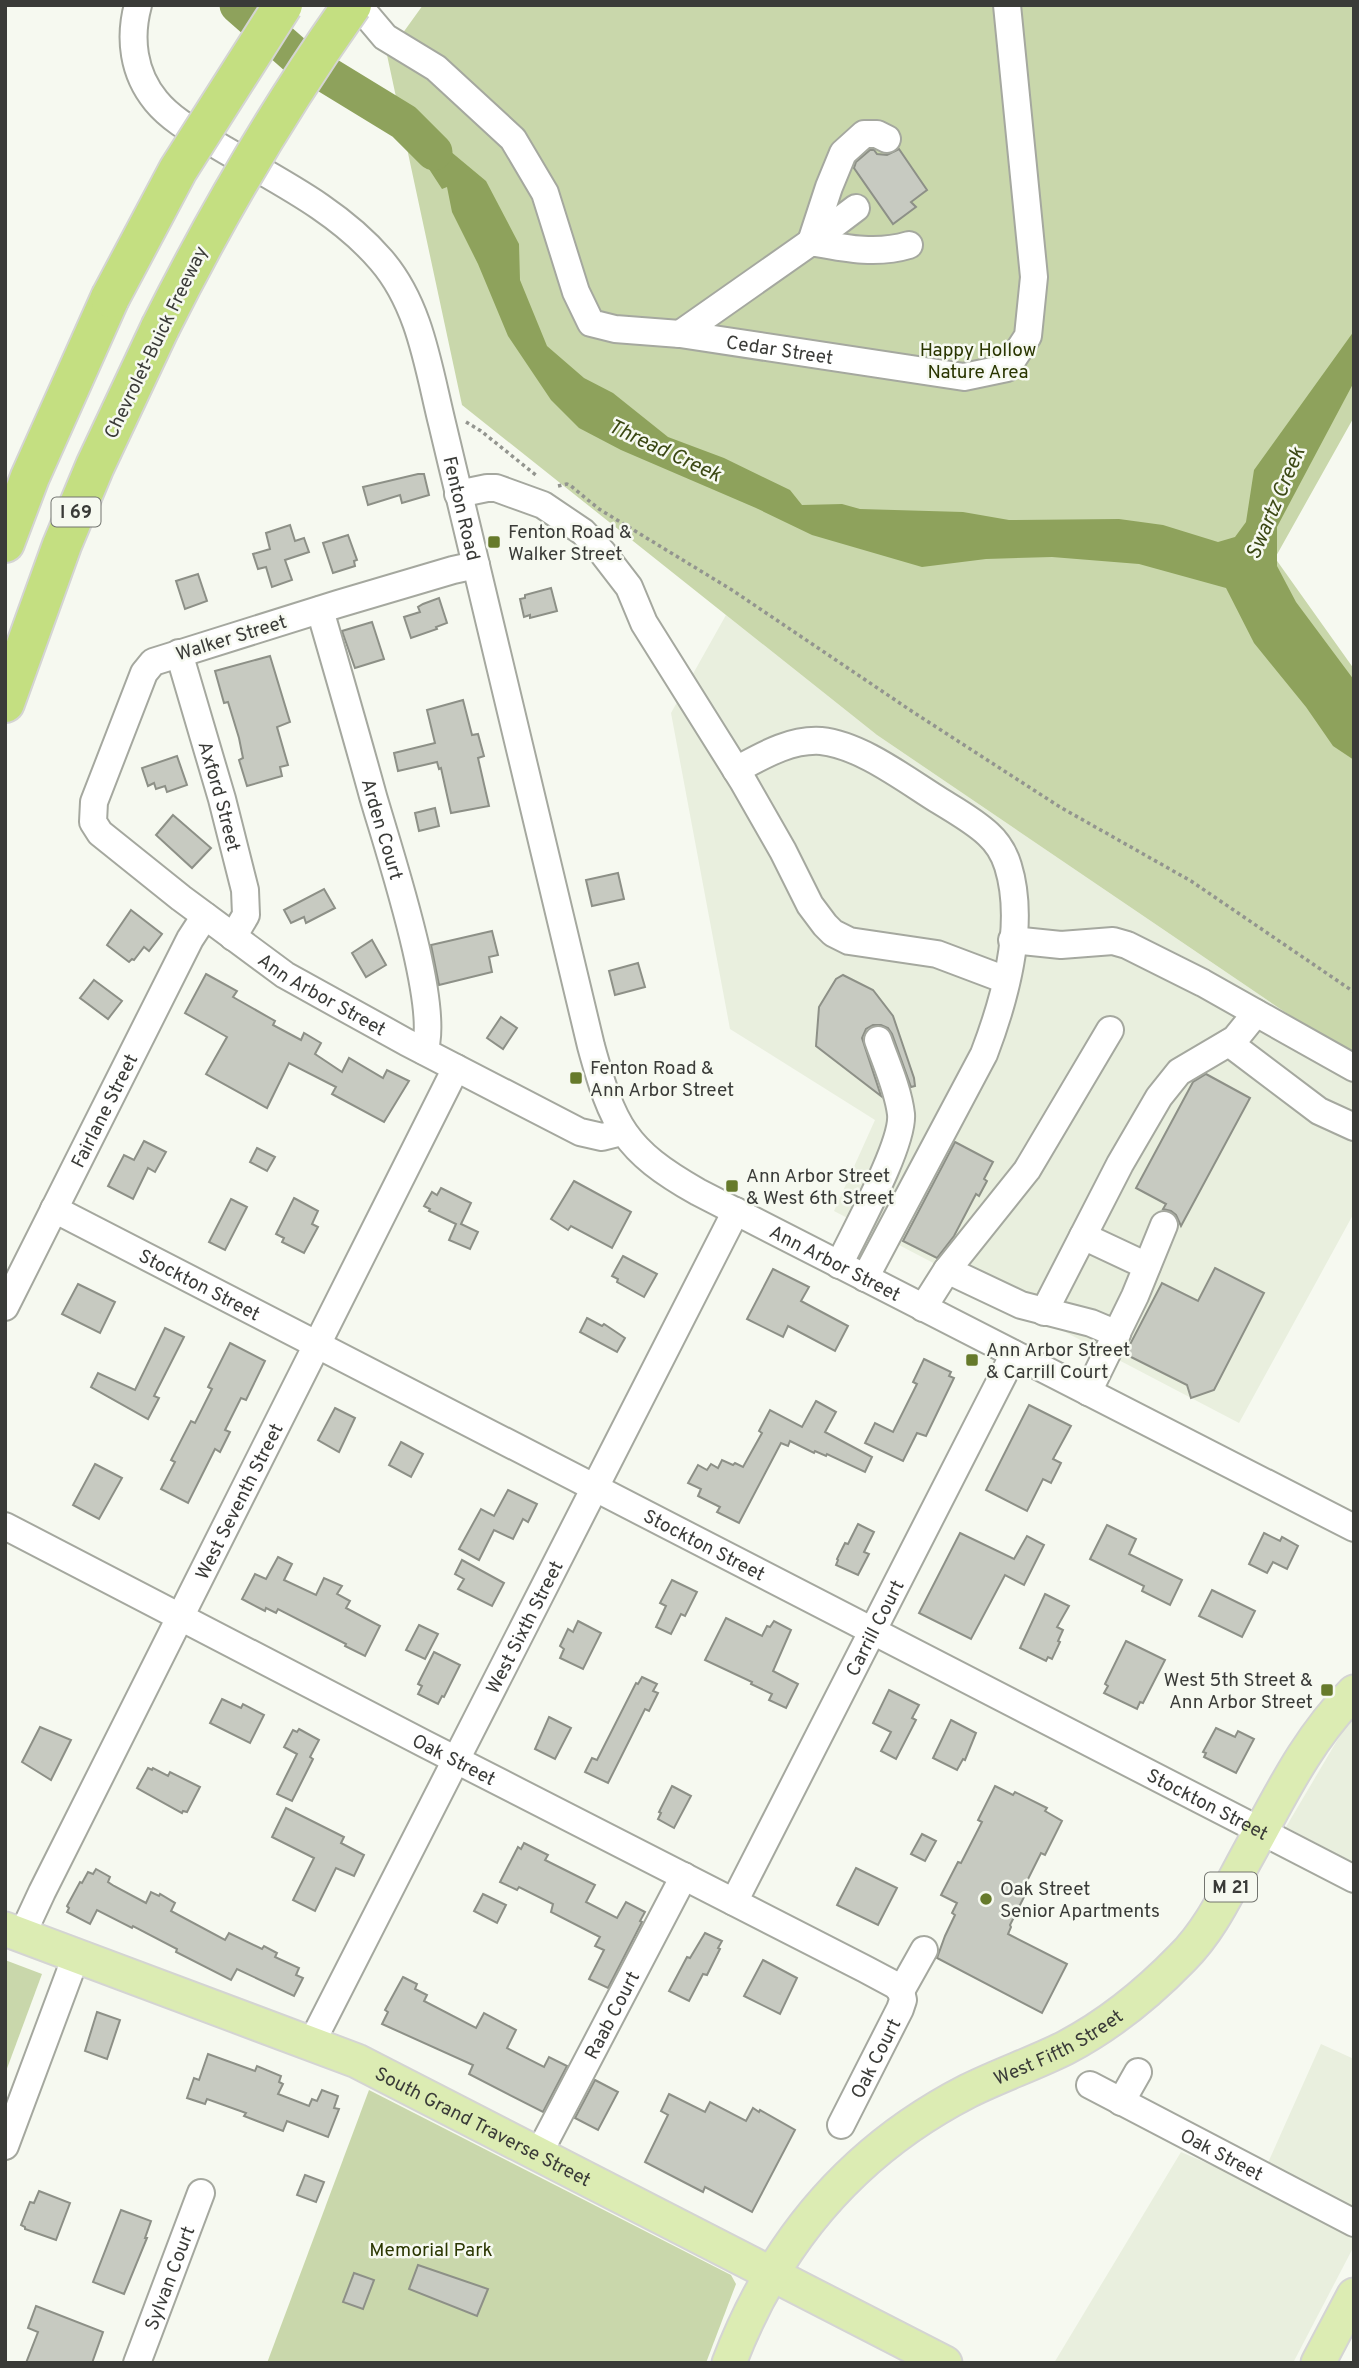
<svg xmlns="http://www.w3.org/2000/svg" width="1359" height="2368" viewBox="0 0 1359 2368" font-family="Overpass,sans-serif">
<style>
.built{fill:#e9efde}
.green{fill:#c9d7ab}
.water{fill:#8ea25c}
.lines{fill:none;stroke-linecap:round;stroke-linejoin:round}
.river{stroke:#8ea25c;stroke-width:37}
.building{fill:#c7cac1;stroke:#8d9087;stroke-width:2}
.minor-casing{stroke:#a5a89f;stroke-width:30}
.major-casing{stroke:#d4d4d3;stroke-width:37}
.highway-casing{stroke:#d4d4d3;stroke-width:42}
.path{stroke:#93958f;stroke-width:3.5;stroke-dasharray:3.5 3.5;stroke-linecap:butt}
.minor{stroke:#fff;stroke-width:26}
.major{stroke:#dcecb3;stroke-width:33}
.highway{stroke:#c4df81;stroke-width:38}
.highway-bridge-casing{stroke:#d4d4d3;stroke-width:42;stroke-linecap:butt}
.highway-bridge{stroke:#c4df81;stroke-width:38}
.poi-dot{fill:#667a2b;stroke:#f6f9f0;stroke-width:2.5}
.labels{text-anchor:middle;stroke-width:5;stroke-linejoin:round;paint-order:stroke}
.shield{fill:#f6f9f0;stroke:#72746f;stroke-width:2}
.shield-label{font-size:18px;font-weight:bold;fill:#3a3b38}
.street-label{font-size:19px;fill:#3a3b38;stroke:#f6f9f0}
.park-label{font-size:19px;fill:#2a3600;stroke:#f6f9f0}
.poi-label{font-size:19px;fill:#3a3b38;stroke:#f6f9f0;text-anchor:start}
.water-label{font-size:21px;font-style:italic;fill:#3b4814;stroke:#f6f9f0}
</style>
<rect width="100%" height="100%" fill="#f6f9f0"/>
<g class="built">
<polygon points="726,615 877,735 1354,1059 1354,1213 1239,1423 834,1211 875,1120 730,1029 671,713"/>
<polygon points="1354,1717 1354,1863 1286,1827 1348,1722"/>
<polygon points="1321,2044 1354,2059 1354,2246 1293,2363 1054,2363 1181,2152 1258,2185"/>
</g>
<g class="green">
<polygon points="423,5 1354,5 1354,417 1275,558 1354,669 1354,1059 877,735 462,405 387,55"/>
<polygon points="5,1960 42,1974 5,2074"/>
<polygon points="369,2090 731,2275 736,2284 706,2363 267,2363"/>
</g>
<polygon class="water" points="396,106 486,181 519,244 520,280 547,346 584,378 613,393 668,437 724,458 790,490 802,505 842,504 860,509 963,512 1009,520 1119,519 1163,525 1218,542 1235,537 1246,522 1254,470 1354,331 1354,382 1277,527 1277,566 1296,602 1354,680 1354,760 1333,746 1306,707 1254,643 1226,588 1139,564 1052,557 986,559 922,567 812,535 756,508 621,450 579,428 551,400 508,336 478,264 452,212 447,187 442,189 416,149 405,143"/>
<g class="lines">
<polyline class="river" points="238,5 296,56 404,122 434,152"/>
</g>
<g class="building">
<polygon points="899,149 927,190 911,202 916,207 893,224 854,168 856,162 870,150 874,150 877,154 887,155"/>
<polygon points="418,474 424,474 429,495 402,503 400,495 368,505 363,487"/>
<polygon points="290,525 295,541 304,538 309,552 285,560 292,580 272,587 266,567 258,569 253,554 270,549 266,533"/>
<polygon points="348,535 357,560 354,561 355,566 333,573 323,543"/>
<polygon points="198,574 207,601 185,609 176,581"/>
<polygon points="551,588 557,611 530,618 530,615 524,617 520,599 525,598 525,595"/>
<polygon points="439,598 447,623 436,627 437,629 411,638 404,617 420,612 418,607 423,604"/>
<polygon points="372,622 384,659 355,668 342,631"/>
<polygon points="270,656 290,722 277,727 288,765 280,767 282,776 247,786 239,760 243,758 239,738 228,702 224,703 215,671"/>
<polygon points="463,700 472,735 478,734 484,756 478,758 489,806 451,813 441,768 439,769 437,762 398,771 394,753 435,743 427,710"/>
<polygon points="177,756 187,785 167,792 165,786 156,789 154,783 148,786 142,768"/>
<polygon points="435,808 439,826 419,831 415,813"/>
<polygon points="173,815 211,848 192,868 156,835"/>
<polygon points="618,873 624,899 592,906 586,880"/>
<polygon points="324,889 335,908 306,923 304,917 291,923 284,910"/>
<polygon points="131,910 162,934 149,951 144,947 134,960 132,959 129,962 107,945"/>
<polygon points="492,931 498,955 489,957 492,972 439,985 431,945"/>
<polygon points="372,940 386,965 366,977 352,953"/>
<polygon points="638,963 645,987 615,995 609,971"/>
<polygon points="206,974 237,991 233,997 275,1021 273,1025 301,1040 304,1033 321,1043 315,1054 342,1072 349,1058 383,1078 387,1070 409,1081 384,1122 332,1094 336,1087 289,1063 267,1108 206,1074 227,1037 185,1013"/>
<polygon points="843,975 873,990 893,1016 914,1078 915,1086 911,1087 892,1034 888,1028 881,1025 873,1025 866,1029 862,1038 881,1096 816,1046 819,1007 836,979"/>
<polygon points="94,980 122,1001 108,1019 80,998"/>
<polygon points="501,1017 517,1028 503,1049 487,1038"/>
<polygon points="1206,1074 1250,1098 1181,1226 1176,1215 1171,1211 1163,1209 1166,1204 1136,1188 1193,1082"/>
<polygon points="144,1141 166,1152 155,1172 148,1168 133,1199 108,1186 124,1155 134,1160"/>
<polygon points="955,1142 993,1162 984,1179 987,1181 979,1196 976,1194 954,1236 937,1258 903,1241"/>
<polygon points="257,1148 275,1157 267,1171 250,1162"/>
<polygon points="574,1181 631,1212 612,1248 571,1226 568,1230 551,1219"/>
<polygon points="441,1188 471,1203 461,1224 478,1232 470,1249 449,1240 456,1224 429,1211 430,1209 424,1206 432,1192 437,1195"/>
<polygon points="294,1198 318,1211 312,1224 318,1227 304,1253 282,1242 284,1238 276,1234"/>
<polygon points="231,1199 247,1207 225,1250 209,1242"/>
<polygon points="623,1256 657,1274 644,1297 617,1282 618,1279 612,1276"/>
<polygon points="1215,1268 1264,1293 1214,1390 1191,1398 1187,1385 1125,1354 1162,1283 1198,1301"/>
<polygon points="773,1269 809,1287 801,1301 848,1326 835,1351 788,1326 783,1337 747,1319"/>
<polygon points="78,1284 115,1302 100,1333 62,1314"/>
<polygon points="587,1318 602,1326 604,1324 625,1338 617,1352 580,1332"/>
<polygon points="165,1328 184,1337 154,1396 159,1398 148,1419 91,1387 98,1373 135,1390"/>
<polygon points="230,1343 265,1361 246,1400 241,1398 225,1430 230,1432 220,1452 215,1449 188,1503 161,1489 175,1462 171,1460 191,1421 195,1423 212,1389 208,1387"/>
<polygon points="924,1359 951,1372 949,1376 954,1378 926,1436 917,1433 903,1461 865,1443 875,1423 893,1432 917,1384 913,1382"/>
<polygon points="816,1401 836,1412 825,1432 872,1457 865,1472 827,1454 826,1456 815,1451 814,1453 790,1441 788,1446 781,1443 739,1523 717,1512 720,1507 698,1496 701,1489 688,1483 698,1465 707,1470 711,1464 718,1468 722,1460 733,1465 735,1463 743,1467 762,1433 759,1431 770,1410 802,1427"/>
<polygon points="1029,1405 1071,1426 1053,1459 1061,1463 1051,1483 1043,1479 1027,1511 986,1490"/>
<polygon points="335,1408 355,1418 339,1452 318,1440"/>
<polygon points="401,1442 423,1454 411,1477 389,1465"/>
<polygon points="95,1464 122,1478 99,1519 73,1505"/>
<polygon points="508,1490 537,1504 528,1522 523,1519 513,1539 494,1530 479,1560 459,1549 481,1509 494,1516"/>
<polygon points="858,1524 874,1532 864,1552 869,1554 858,1575 836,1565 838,1560 837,1559 845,1543 848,1544"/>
<polygon points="1107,1525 1136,1539 1129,1554 1182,1580 1170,1605 1142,1591 1144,1586 1090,1559"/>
<polygon points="960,1533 1014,1559 1027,1536 1044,1545 1024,1585 1005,1575 971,1639 919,1613"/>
<polygon points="1264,1533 1280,1541 1282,1537 1298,1546 1287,1569 1273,1562 1267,1573 1249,1564"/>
<polygon points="278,1557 292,1564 284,1580 316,1595 324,1578 342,1586 337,1594 350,1601 346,1608 380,1626 365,1656 345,1646 346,1644 278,1609 276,1613 266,1608 265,1611 242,1599 255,1574 266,1579"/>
<polygon points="462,1560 504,1583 492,1606 458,1589 464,1579 455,1574"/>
<polygon points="672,1580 697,1592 685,1616 681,1614 671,1634 656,1627 666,1606 660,1603"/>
<polygon points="1212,1590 1255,1611 1242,1637 1199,1616"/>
<polygon points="1045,1594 1069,1606 1057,1627 1063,1630 1058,1641 1060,1642 1052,1659 1048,1657 1046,1661 1020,1648"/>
<polygon points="726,1618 762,1636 767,1626 770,1627 774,1621 791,1630 773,1671 798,1684 786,1708 769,1700 772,1694 751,1684 752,1682 705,1660"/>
<polygon points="578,1621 601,1633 583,1669 560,1658 564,1649 560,1646 568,1629 573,1632"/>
<polygon points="419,1625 438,1634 425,1659 406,1650"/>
<polygon points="1126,1641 1165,1660 1143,1703 1140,1702 1137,1709 1104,1693 1108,1686 1105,1684"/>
<polygon points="434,1652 460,1665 444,1697 442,1696 438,1704 418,1694 422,1686 418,1684"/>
<polygon points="642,1677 657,1684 653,1691 658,1693 649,1711 645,1709 608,1783 585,1772 592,1758 597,1760 636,1683 638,1684"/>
<polygon points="889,1690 919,1705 912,1718 916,1720 896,1759 881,1751 891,1732 873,1723"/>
<polygon points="222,1699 241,1708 243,1704 264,1715 250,1743 210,1723"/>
<polygon points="549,1717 571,1728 555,1759 535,1749"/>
<polygon points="951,1720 976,1733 965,1760 963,1759 957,1770 933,1758"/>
<polygon points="40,1727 71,1740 51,1780 22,1762"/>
<polygon points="1216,1728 1235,1737 1238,1731 1254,1739 1236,1773 1204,1757 1206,1753 1203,1752"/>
<polygon points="299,1729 319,1740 310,1757 313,1759 292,1801 277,1794 297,1754 284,1747 293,1730 297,1732"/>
<polygon points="148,1768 152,1770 153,1768 168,1776 170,1772 200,1787 187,1812 183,1811 182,1813 137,1788"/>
<polygon points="672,1786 691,1796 674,1828 658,1819 661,1813 659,1812"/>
<polygon points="995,1786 1013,1795 1015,1792 1047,1808 1045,1811 1062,1821 1045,1855 1041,1853 1021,1893 1025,1895 1010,1925 1011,1927 1008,1934 1067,1964 1042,2013 937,1958 945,1936 955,1915 952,1913 957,1903 941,1895 958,1862 961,1863 982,1822 978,1820"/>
<polygon points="286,1808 344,1837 341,1843 364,1855 354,1876 336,1868 315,1911 293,1900 314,1858 272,1837"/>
<polygon points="922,1834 936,1841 925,1861 911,1854"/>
<polygon points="524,1843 548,1855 545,1860 595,1885 586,1902 617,1918 626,1902 645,1912 640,1921 642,1922 608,1988 589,1979 604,1950 595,1946 600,1937 551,1912 553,1904 519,1887 517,1890 500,1882 518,1847 521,1849"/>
<polygon points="856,1868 897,1888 878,1925 837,1905"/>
<polygon points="96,1869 110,1877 108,1882 114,1886 146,1903 151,1892 159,1896 160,1894 175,1903 171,1911 225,1940 229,1933 262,1949 264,1946 277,1953 275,1957 299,1968 296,1975 303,1978 294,1996 237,1969 231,1980 176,1952 177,1949 133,1926 132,1928 97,1910 90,1924 67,1912 69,1908 67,1906 80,1882 82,1883 88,1872 93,1874"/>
<polygon points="483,1894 506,1905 497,1923 474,1911"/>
<polygon points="705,1933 722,1941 718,1948 720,1949 707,1975 703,1974 689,2001 669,1991 687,1957 690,1958"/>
<polygon points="763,1960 797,1978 780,2014 744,1996"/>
<polygon points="403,1977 417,1984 415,1989 427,1995 424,2001 476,2028 484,2013 516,2030 507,2048 544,2067 549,2057 567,2066 543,2112 469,2074 473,2065 382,2024 388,2012 385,2010"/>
<polygon points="97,2012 120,2020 107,2059 85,2051"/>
<polygon points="208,2054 255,2071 257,2066 281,2076 279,2082 283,2084 278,2094 309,2106 312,2099 317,2101 322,2090 338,2096 334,2108 339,2109 328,2137 287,2121 283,2131 244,2116 246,2113 207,2099 205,2104 187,2098 194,2078 199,2080"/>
<polygon points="595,2080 618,2092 598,2130 575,2118"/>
<polygon points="669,2094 705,2112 710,2102 746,2121 753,2108 759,2112 760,2110 795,2130 752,2212 705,2187 703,2192 645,2162 668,2115 661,2111"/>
<polygon points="305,2175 324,2182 316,2202 297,2195"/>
<polygon points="39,2191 70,2203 56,2240 25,2229 25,2227 21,2225 30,2202 34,2203"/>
<polygon points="121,2210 151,2221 145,2238 147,2238 124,2294 93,2282"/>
<polygon points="418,2265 488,2289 477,2316 409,2289"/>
<polygon points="354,2273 374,2280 363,2309 343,2302"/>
<polygon points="36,2306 103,2332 92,2363 26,2363 38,2332 28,2328"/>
</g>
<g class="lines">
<defs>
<g id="minor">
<path id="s1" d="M138,5C129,38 133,73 156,101C174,123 201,135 225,150C280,182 339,211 381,260C420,305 428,366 442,423L591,1046C613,1126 624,1150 698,1192L1354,1528"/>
<path id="s2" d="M358,5L385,37L436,68L513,139L545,193L576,292L591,323L615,329L680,334L964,377L1007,368L1028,336L1034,277L1007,5"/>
<polyline points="811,242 829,187 843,153 864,134 877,134 887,139"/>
<polyline points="811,242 856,208"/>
<path d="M680,334L811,242C844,248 876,255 909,245"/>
<polyline points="458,494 487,488 496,488 543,505 583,532 602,552 629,587 644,623 743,781 783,851 810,905 825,925 833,933 849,941 937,954 1006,980"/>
<path id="s3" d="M476,565L453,570L338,604L153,662L144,673L94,802L93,822L100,833L181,898L285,975L406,1042L580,1132L602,1137L622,1132"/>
<path id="s4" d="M320,610C338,672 356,734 373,796C387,845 442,1009 424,1051"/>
<path id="s5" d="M179,653L222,799L245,890L246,915L233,937"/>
<path d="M736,770C762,756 790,739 821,741C861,745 906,780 940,801C956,811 974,821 988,834C998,843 1004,853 1008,866C1026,924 1005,999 984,1054L865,1278"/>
<polyline points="1012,940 1061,945 1113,941 1127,945 1203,983 1354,1068"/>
<polyline points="1229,1043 1319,1111 1354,1127"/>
<path id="s6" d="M54,1209L1354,1879"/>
<polyline points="1083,1236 1147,1266"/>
<path d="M839,1265C854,1233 904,1144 901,1114C898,1089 886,1063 878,1040"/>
<polyline points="947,1270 1021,1305 1091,1323 1117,1334"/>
<path id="s7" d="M5,1307L190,939L205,916"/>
<polyline points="923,1308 947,1270 1027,1170 1110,1030"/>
<polyline points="1044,1312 1120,1164 1159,1097 1179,1072 1235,1039 1256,1013"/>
<polyline points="1088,1392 1135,1296 1164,1225"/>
<path id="s8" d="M5,1526L425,1744L865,1969L895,1985L901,1991"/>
<path id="s9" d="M734,1902L1014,1354"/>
<path id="s10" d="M22,1935L42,1892L456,1068"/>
<polyline points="901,1991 924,1950"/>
<path id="s11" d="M312,2042L736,1211"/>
<path id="s12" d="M1090,2085L1354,2223"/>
<polyline points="1121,2102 1138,2072"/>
<path id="s13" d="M841,2125L900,2009L903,2000L901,1991"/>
<polyline points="5,2146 76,1956"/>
<path id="s14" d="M539,2153L684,1876"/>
<path id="s15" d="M137,2363L201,2193"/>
</g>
<g id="major">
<path id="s16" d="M5,1929L357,2061L945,2363"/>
<path id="s17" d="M729,2363C775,2242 853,2150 968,2091C1000,2075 1033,2064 1065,2048C1109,2025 1148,1993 1182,1958C1210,1930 1226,1895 1245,1860C1278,1801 1305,1741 1354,1692"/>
<polyline points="1318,2363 1354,2295"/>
</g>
<g id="highway">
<polyline points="5,543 30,477 110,298"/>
<polyline points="5,703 62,545 95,466 160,328"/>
</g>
</defs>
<use href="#minor" class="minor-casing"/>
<use href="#major" class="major-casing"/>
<use href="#highway" class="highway-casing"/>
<g class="path">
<polyline points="466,422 481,431 537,476"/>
<polyline points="558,486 567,484 571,486 599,509 732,590 913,712 1060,807 1191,881 1354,992"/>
</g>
<use href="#minor" class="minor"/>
<use href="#major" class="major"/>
<use href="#highway" class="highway"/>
<defs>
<g id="highway-bridge">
<polyline points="110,298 178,170 283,5"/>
<path d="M160,328C216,216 280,107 352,5"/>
</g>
</defs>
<use href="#highway-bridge" class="highway-bridge-casing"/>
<use href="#highway-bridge" class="highway-bridge"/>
</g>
<g class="poi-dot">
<rect x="487" y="535" width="14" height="14" rx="3.5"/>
<rect x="569" y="1071" width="14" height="14" rx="3.5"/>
<rect x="725" y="1179" width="14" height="14" rx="3.5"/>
<rect x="965" y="1353" width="14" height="14" rx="3.5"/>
<rect x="1320" y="1683" width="14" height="14" rx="3.5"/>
<circle cx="986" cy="1899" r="7"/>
</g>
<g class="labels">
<g class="shield">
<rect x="51.5" y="497.5" width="49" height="29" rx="5"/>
<rect x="1205" y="1872.5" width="52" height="29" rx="5"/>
</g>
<g class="shield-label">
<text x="76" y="518">I 69</text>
<text x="1231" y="1893">M 21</text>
</g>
<g class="street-label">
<text transform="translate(155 342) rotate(-64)" y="7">Chevrolet-Buick Freeway</text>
<text dy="7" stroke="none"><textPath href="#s2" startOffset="598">Cedar Street</textPath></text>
<text dy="7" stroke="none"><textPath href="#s1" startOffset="642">Fenton Road</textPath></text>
<text transform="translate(231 637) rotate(-17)" y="7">Walker Street</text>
<text dy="7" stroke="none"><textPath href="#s5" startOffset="149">Axford Street</textPath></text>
<text dy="7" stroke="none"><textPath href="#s4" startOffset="228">Arden Court</textPath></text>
<text dy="7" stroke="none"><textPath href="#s3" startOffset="798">Ann Arbor Street</textPath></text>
<text dy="7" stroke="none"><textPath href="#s7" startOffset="220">Fairlane Street</textPath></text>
<text dy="7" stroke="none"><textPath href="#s1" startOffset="1538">Ann Arbor Street</textPath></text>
<text dy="7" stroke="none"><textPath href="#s6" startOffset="164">Stockton Street</textPath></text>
<text dy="7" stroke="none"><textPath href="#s10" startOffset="485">West Seventh Street</textPath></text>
<text dy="7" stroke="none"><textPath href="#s6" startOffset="732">Stockton Street</textPath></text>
<text dy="7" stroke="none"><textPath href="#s11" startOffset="466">West Sixth Street</textPath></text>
<text dy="7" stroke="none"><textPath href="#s9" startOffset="308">Carrill Court</textPath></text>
<text dy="7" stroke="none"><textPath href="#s8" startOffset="506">Oak Street</textPath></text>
<text dy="7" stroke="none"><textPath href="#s6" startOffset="1298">Stockton Street</textPath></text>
<text dy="7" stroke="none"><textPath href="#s14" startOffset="156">Raab Court</textPath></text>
<text dy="7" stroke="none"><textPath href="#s17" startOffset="471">West Fifth Street</textPath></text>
<text dy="7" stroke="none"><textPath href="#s13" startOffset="75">Oak Court</textPath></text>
<text dy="7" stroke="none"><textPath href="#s16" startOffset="518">South Grand Traverse Street</textPath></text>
<text dy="7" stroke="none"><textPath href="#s12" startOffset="149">Oak Street</textPath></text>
<text dy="7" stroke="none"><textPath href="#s15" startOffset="91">Sylvan Court</textPath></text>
</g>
<g class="park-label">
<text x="978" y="356">Happy Hollow<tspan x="978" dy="22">Nature Area</tspan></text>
<text x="431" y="2256">Memorial Park</text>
</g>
<g class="poi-label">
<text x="508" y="538">Fenton Road &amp;<tspan x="508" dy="22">Walker Street</tspan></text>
<text x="590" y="1074">Fenton Road &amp;<tspan x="590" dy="22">Ann Arbor Street</tspan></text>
<text x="746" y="1182">Ann Arbor Street<tspan x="746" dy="22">&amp; West 6th Street</tspan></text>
<text x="986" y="1356">Ann Arbor Street<tspan x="986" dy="22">&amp; Carrill Court</tspan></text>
<text x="1313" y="1686" text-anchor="end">West 5th Street &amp;<tspan x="1313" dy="22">Ann Arbor Street</tspan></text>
<text x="1000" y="1895">Oak Street<tspan x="1000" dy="22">Senior Apartments</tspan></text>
</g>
<g class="water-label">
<text transform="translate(665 450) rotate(25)" y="7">Thread Creek</text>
<text transform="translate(1275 503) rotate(-67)" y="7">Swartz Creek</text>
</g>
</g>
<rect width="1359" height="2368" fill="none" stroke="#3a3b38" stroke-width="14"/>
</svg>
